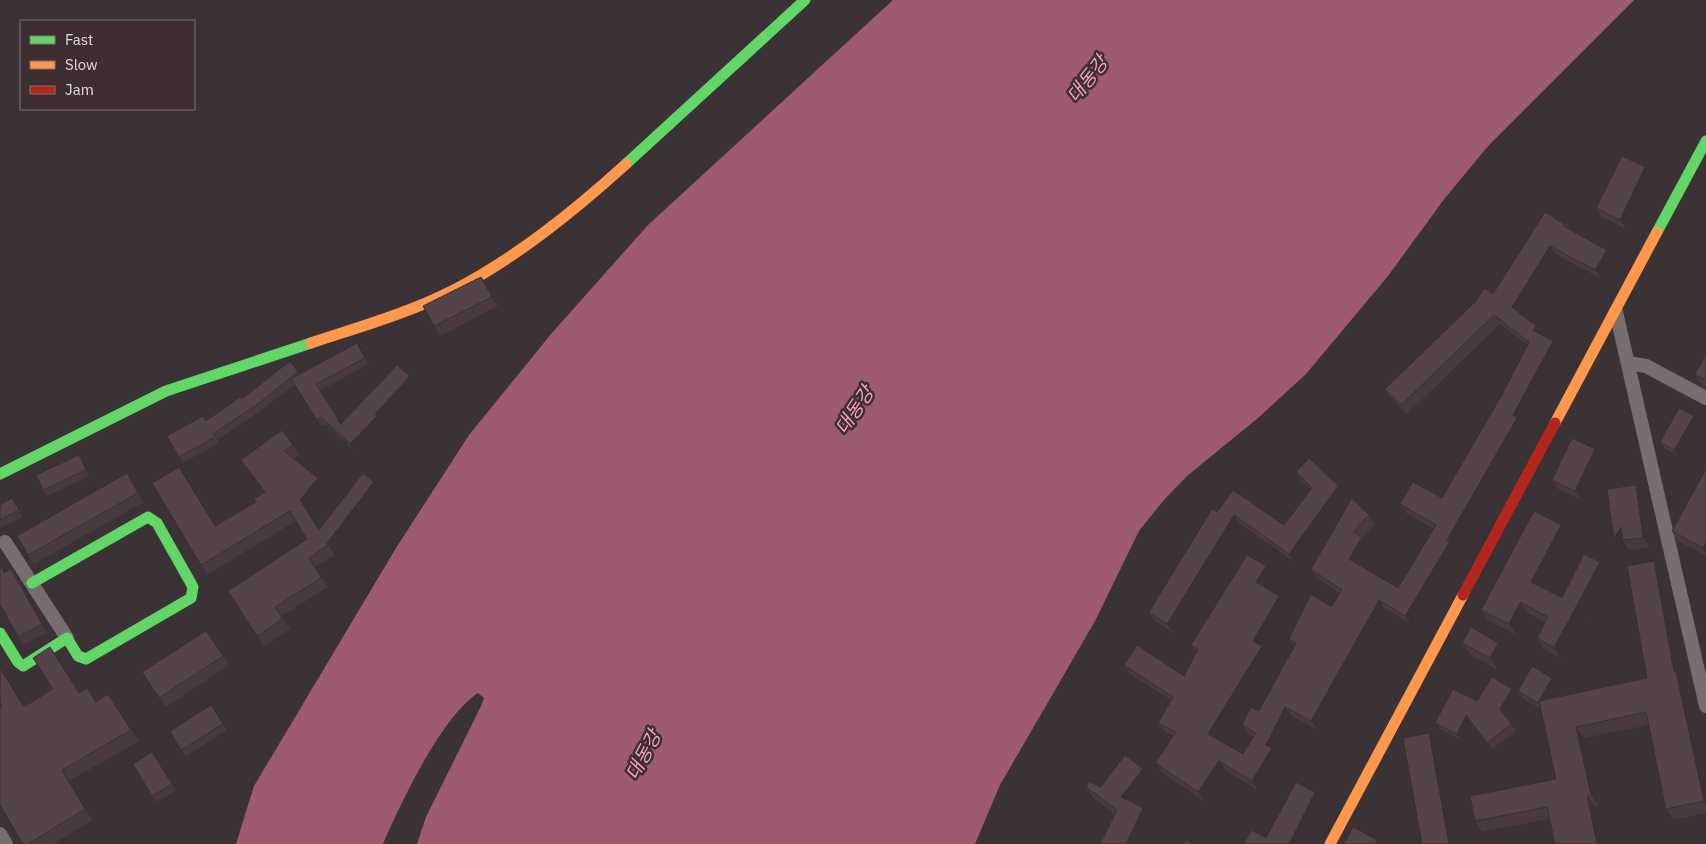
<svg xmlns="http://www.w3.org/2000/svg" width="1706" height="844" viewBox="0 0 1706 844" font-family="'IBM Plex Sans','Noto Sans KR',sans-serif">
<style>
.water{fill:#9e5a70}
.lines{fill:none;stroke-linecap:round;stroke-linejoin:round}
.street{stroke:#786d70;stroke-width:14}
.fast{stroke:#63d668;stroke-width:11}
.slow{stroke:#ff974d;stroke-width:11}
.jam{stroke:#b3261e;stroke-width:11}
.wall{fill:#483a40}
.shaded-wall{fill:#3b3034}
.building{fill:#54444a;stroke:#3b3034}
.labels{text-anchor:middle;stroke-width:5;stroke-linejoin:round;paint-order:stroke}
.water-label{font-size:19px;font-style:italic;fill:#f7a3bd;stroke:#3e2e32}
</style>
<rect width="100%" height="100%" fill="#3a3234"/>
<path class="water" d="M893,0H1634L1489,145L1445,198L1388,276L1306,374L1258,418L1187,476L1163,501L1139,531L1095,621L1000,785L975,844H417L426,817L481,706L484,698L478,693C441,717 401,803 383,844H236L254,786L396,548L469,435L551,334L648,225Z"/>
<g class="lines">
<g class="street">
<polyline points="1616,312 1706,706"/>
<polyline points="1628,363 1646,366 1706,398"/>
<polyline points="5,542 67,638"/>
<polyline points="0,834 6,844"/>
</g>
<g class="fast">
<polyline points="626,164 805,0"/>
<polyline points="1657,232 1706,141"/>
<polyline points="0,474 166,391 311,343"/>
<polyline points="0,633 18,662 23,666 67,638 78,656 86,659 191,598 193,587 157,523 148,517 32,583"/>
</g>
<g class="slow">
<path d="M311,343C359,327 409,313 454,290C517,257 573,212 626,164"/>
<polyline points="1555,423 1657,232"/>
<polyline points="1330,844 1463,595"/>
</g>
<polyline class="jam" points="1463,595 1555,423"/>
</g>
<g class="wall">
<polygon points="1645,167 1652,176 1626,229 1602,217 1596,208"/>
<polygon points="1564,224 1567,228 1613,259 1601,279 1557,255 1520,313 1536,326 1542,335 1553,341 1559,350 1520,422 1524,427 1454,548 1456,550 1411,624 1385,609 1318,730 1292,716 1273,751 1278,757 1258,790 1225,770 1204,801 1161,772 1155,763 1173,736 1165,732 1158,723 1171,700 1130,674 1124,665 1184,676 1197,653 1191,645 1273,575 1265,588 1279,596 1286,605 1261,646 1268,655 1217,739 1243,754 1254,737 1248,734 1242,725 1259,711 1294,646 1289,639 1331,607 1340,594 1317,578 1311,569 1369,515 1375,524 1362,538 1368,546 1358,564 1398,588 1434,529 1406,513 1400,504 1442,498 1503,393 1528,345 1500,324 1407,414 1391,398 1385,389 1493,294"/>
<polygon points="481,277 488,286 498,306 440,336 434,326"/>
<polygon points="362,349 369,364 321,390 341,424 414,382 380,420 381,422 354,450 325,424 321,426 295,384 259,412 217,440 219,443 183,463 179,457 206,421 242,399 290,361 300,374"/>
<polygon points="1706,353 1706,388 1703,386 1695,375"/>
<polygon points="1698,422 1679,456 1664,448 1660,442"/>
<polygon points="282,430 299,454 294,459 318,478 325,487 307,510 319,529 374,482 380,491 333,552 335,555 315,567 328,587 282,616 290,629 264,646 257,636 307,539 296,521 208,574 201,565 186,476 216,526 256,502 265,492"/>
<polygon points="1595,449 1602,458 1581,500 1558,489 1552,480"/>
<polygon points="83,461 90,476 47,496 43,490"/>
<polygon points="1706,469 1706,556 1678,541 1672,531"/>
<polygon points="1296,472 1338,486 1345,495 1295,562 1240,524 1174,633 1155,621 1149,612 1217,512 1284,525 1311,490 1302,481"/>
<polygon points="127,473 133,483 144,502 34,564 28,555"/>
<polygon points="1642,494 1650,547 1629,550 1624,542 1620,548 1614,539"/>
<polygon points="12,498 17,504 23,517 0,528 0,505"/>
<polygon points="1561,525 1569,536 1542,587 1562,598 1600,562 1607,573 1562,659 1544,649 1537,638 1545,622 1528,613 1517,635 1489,621 1481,610"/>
<polygon points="0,563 5,573 11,569 17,578 47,632 24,645 18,637 0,604"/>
<polygon points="1661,572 1680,677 1684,683 1706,787 1706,813 1674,820 1666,809 1649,725 1584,738 1599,806 1595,807 1603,844 1555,844 1549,819 1482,832 1475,821 1556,779 1541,709 1522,698 1518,691 1557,684 1548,699 1647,678"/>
<polygon points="212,640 229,665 166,707 159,698"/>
<polygon points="1462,643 1498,643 1506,655 1498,670 1471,655"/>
<polygon points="58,658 79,693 97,701 116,705 139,741 69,781 93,820 53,844 23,844 2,706 0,667 25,707 53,689"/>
<polygon points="1512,689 1516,695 1504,715 1516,731 1492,749 1471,721 1461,740 1440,729 1435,723 1477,701"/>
<polygon points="211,705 227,730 186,756 181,750"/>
<polygon points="156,758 176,790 157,802 152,796"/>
<polygon points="1143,769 1149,778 1131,802 1150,818 1115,814 1092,797 1086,787 1101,787"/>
</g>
<g class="shaded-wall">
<polygon points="1645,167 1652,176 1626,229 1620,220"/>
<polygon points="1550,246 1557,255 1518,316 1512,307"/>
<polygon points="1607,250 1613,259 1601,279 1595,270"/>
<polygon points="481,277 488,286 498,306 492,297"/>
<polygon points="1536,326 1542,334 1539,339 1533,330"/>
<polygon points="1553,341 1559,350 1520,422 1524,427 1454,548 1456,550 1411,624 1405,616"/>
<polygon points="357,343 362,349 369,364 365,358"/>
<polygon points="410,376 414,382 380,420 381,422 354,450 350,444 375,414"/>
<polygon points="1694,416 1698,422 1679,456 1674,450"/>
<polygon points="1595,449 1602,458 1581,500 1575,491"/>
<polygon points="79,455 83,461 90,476 86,470"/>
<polygon points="179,467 186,476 222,536 215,526"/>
<polygon points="127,473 133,483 144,502 138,493"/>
<polygon points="318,478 325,487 307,510 325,539 300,500"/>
<polygon points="374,482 380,491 333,552 335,555 327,543"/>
<polygon points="1636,485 1642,494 1650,547 1643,538"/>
<polygon points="1338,486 1345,495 1295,562 1289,554"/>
<polygon points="12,498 17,504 23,517 19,510"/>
<polygon points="1234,515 1240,524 1174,633 1167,624"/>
<polygon points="1561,525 1569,536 1539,593 1531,582"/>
<polygon points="1621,527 1624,542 1620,548 1614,539"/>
<polygon points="1362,537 1368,546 1356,568 1349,559"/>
<polygon points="1706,542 1706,553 1703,548"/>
<polygon points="1654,561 1661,572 1680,677 1684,683 1706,787 1706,804 1704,801 1674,672"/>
<polygon points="1600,562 1607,573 1562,659 1554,648"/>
<polygon points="0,563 10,582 0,565"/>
<polygon points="1266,566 1273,575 1263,591 1256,582"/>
<polygon points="11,569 17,578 47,632 42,624"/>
<polygon points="1279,596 1286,605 1259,650 1253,641"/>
<polygon points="1379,600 1385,609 1318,730 1311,721"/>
<polygon points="1520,602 1528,613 1517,635 1509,624"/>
<polygon points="1498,643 1506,655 1498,670 1490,658"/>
<polygon points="1262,646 1268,655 1215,743 1208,734"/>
<polygon points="50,647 58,658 86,704 79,693"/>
<polygon points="0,667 6,675 31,718 24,707"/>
<polygon points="1552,678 1557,684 1542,709 1538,703"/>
<polygon points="1512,689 1516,695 1504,715 1500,709"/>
<polygon points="108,694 116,705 139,741 131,730"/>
<polygon points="1285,707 1292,716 1273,751 1278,757 1258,790 1252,781 1266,745"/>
<polygon points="1466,715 1471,721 1461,740 1457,734"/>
<polygon points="1576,727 1584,738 1599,806 1591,795"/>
<polygon points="1429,733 1437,744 1454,844 1449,844"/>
<polygon points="1219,761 1225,770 1204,801 1198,792"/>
<polygon points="1143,769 1149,778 1128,807 1121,797"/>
<polygon points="62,770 69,781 93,820 85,809"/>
<polygon points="1315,792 1321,801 1300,844 1289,844"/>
<polygon points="1587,796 1595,807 1603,844 1597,844"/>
<polygon points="1143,808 1150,818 1137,844 1126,844"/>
</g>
<g class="building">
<polygon points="1622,156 1645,167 1620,220 1596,208"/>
<polygon points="1545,212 1564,224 1563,226 1607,250 1595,270 1550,246 1512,307 1536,326 1533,330 1553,341 1513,415 1517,418 1447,540 1450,541 1405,616 1379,600 1311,721 1285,707 1266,745 1272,748 1252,781 1219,761 1198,792 1155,763 1176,732 1158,723 1173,697 1124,665 1137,645 1184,676 1198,649 1191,645 1247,555 1266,566 1256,582 1279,596 1253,641 1262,646 1208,734 1243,754 1256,733 1242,725 1251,707 1259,711 1296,643 1289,639 1311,594 1331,607 1342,590 1311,569 1352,498 1369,515 1353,532 1362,537 1349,559 1398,588 1436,525 1400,504 1413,482 1442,498 1503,393 1529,342 1494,315 1401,405 1385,389 1475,302 1485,288 1493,294"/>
<polygon points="481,277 492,297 434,326 423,306"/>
<polygon points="357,343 365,358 316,384 341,424 397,365 410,376 375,414 377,416 350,444 321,417 317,420 291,379"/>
<polygon points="1706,353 1706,380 1695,375"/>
<polygon points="290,361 298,372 255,406 213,434 215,437 179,457 167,436 203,416 206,421 240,397 242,399"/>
<polygon points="1679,408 1694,416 1674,450 1660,442"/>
<polygon points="282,430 293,445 284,451 318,478 300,500 319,530 363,473 374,482 327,543 328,545 309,558 321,578 275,607 283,619 257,636 228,591 307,539 290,511 201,565 152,483 179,467 215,526 256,502 254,499 265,492 241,460"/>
<polygon points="1572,438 1595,449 1575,491 1552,480"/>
<polygon points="79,455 86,470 43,490 36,475"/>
<polygon points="1309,458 1338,486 1289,554 1234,515 1167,624 1149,612 1212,509 1217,512 1233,490 1284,525 1312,488 1296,472"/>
<polygon points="1706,469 1706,542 1703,548 1672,531"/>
<polygon points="127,473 138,493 28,555 17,536"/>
<polygon points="1636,485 1643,538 1623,540 1621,527 1614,539 1607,489"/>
<polygon points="12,498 19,510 0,520 0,505"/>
<polygon points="1534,511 1561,525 1531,582 1562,598 1584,554 1600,562 1554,648 1537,638 1548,617 1520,602 1509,624 1481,610"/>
<polygon points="1654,561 1674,672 1676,672 1704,801 1666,809 1646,712 1576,727 1591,795 1587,796 1597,844 1555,844 1547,807 1475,821 1470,796 1556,779 1539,701 1647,678 1627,566"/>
<polygon points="0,565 4,573 11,569 42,624 18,637 0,604"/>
<polygon points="1471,627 1498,643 1490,658 1462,643"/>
<polygon points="206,631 223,656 159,698 142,672"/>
<polygon points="50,647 79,693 87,688 96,702 108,694 131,730 62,770 85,809 28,844 23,844 0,805 0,707 2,706 0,702 0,668 24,707 53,689 33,658"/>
<polygon points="1532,666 1552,678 1538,703 1518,691"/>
<polygon points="1492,677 1512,689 1500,709 1511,724 1487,743 1466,715 1457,734 1435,723 1453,689 1477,701"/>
<polygon points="211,705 223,724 181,750 170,731"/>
<polygon points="1429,733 1449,844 1422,844 1403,738"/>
<polygon points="152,752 172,784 152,796 133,764"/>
<polygon points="1125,755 1143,769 1121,797 1143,808 1126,844 1100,844 1117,810 1086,787 1089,782 1101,787"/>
<polygon points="1296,782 1315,792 1289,844 1244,844 1251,830 1266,838"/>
<polygon points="1353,827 1377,840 1375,844 1344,844"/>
<polygon points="1186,840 1192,844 1183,844"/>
</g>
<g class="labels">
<g class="water-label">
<text transform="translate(1087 79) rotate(-52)" y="7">대동강</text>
<text transform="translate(854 410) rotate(-56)" y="7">대동강</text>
<text transform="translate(643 755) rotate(-62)" y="7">대동강</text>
</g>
</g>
<rect x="20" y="20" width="175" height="90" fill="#3e2e32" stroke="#807276"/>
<rect x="30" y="36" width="25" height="8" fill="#63d668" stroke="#807276"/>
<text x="65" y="45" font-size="15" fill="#e3d8db">Fast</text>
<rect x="30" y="61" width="25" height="8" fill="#ff974d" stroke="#807276"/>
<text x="65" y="70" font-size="15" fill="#e3d8db">Slow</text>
<rect x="30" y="86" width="25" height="8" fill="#b3261e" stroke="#807276"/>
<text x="65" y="95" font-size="15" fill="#e3d8db">Jam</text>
</svg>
